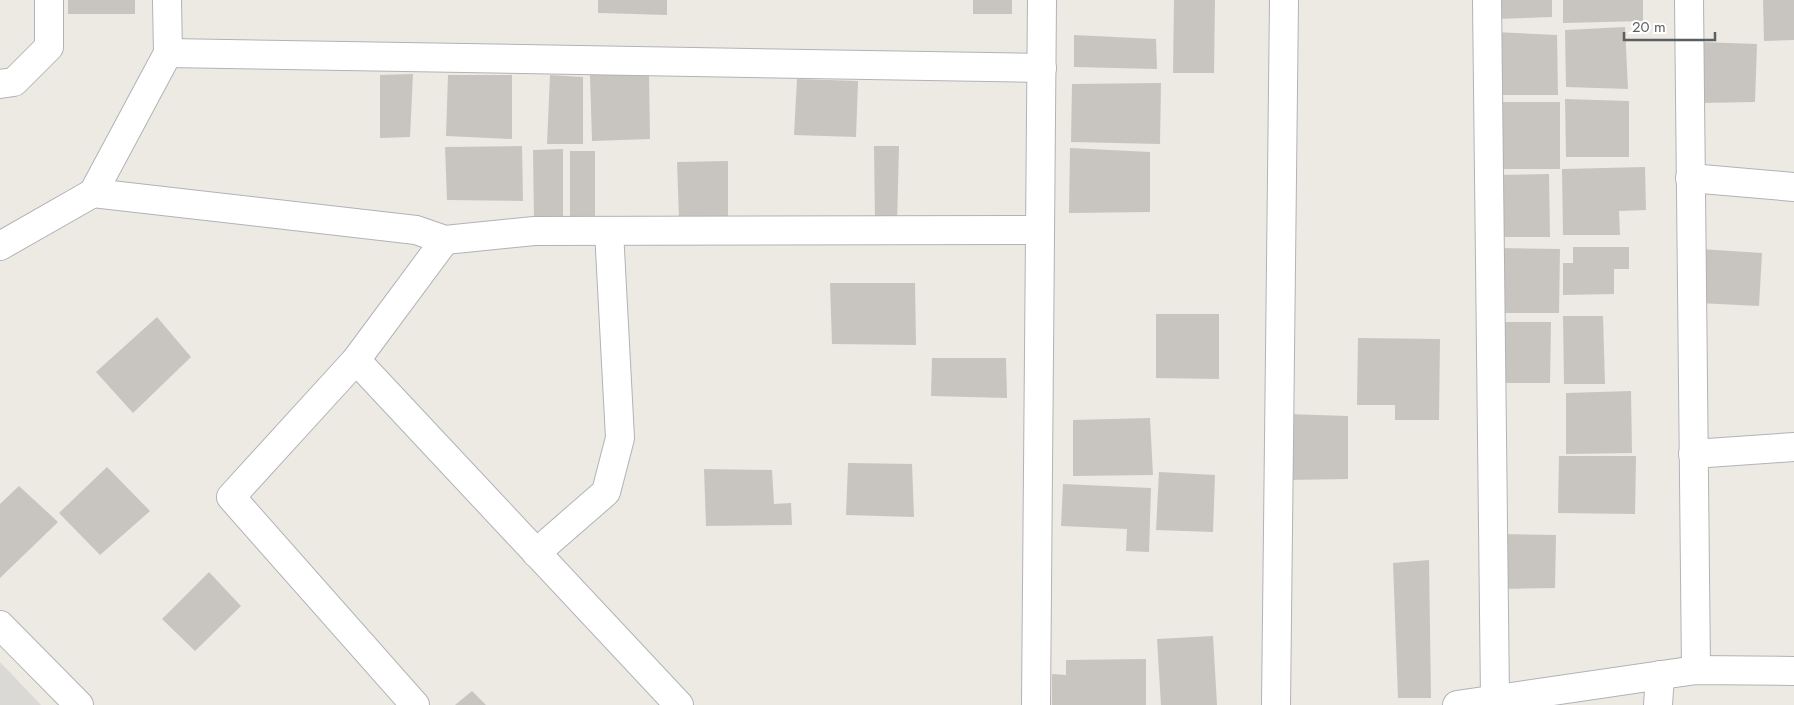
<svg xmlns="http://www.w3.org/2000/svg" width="1794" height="705" viewBox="0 0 1794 705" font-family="Jost,sans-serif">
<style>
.industrial{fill:#dbd9d5}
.building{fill:#c8c5c0}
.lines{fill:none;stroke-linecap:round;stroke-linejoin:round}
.street-casing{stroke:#b0b3b7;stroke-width:30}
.secondary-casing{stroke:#b0b3b7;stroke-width:30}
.street{stroke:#fff;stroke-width:28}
.secondary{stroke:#fff;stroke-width:28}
</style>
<rect width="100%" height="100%" fill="#eceae3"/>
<polygon class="industrial" points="0,662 41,705 0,705"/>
<g class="building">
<rect x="68" y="0" width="67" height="14"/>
<polygon points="598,0 667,0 667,15 598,13"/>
<rect x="973" y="0" width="39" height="14"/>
<polygon points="1174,0 1215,0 1214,73 1173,73"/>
<polygon points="1496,0 1552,0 1552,17 1496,19"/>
<polygon points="1563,0 1643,0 1643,21 1563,23"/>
<polygon points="1763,0 1794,0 1794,40 1764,41"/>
<polygon points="1625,27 1628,89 1566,87 1565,30"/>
<polygon points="1495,32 1557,35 1558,95 1496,95"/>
<polygon points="1074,35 1156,39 1157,69 1074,67"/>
<polygon points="1700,42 1757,44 1755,102 1699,103"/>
<polygon points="413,74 410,137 380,138 380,75"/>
<polygon points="448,75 512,75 512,139 446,136"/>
<polygon points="550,75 583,77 583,144 547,144"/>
<polygon points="590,75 649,75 650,139 592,141"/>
<polygon points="797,79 858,81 856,137 794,135"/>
<polygon points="1161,83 1160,144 1071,142 1072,84"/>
<polygon points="1565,99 1629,101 1629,157 1566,157"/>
<rect x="1496" y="102" width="64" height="67"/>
<polygon points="522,146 523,201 447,200 445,147"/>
<polygon points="874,146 899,146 897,224 875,225"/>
<polygon points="1070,148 1150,152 1150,212 1069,213"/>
<polygon points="563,149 563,219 534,221 533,150"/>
<polygon points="570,151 595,151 595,218 570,220"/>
<polygon points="728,161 728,219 679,219 677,162"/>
<polygon points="1645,167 1646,210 1619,211 1620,235 1563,235 1562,169"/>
<polygon points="1549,174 1550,237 1498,237 1496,175"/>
<polygon points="1573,247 1629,247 1629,269 1614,269 1614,294 1563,295 1563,263 1573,263"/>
<polygon points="1498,248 1560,249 1559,313 1497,313"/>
<polygon points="1700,249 1762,253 1759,306 1698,303"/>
<polygon points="830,283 915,283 916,345 832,344"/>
<polygon points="1156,314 1219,314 1219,379 1156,378"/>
<polygon points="1563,316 1603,316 1605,384 1564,384"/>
<polygon points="157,317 191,357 133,413 96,372"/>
<polygon points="1498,322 1551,322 1550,383 1498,383"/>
<polygon points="1358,338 1440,339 1439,420 1395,420 1395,405 1357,405"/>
<polygon points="932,358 1006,358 1007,398 931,396"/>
<polygon points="1631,391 1632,453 1566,454 1566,393"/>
<polygon points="1287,414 1348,416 1348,479 1287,480"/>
<polygon points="1150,418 1153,475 1073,476 1073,420"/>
<polygon points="1559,456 1636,456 1635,514 1558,513"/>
<polygon points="848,463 912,464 914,517 846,515"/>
<polygon points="107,467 150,511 100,555 59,513"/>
<polygon points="704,469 772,470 774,504 791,503 792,525 706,526"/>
<polygon points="1159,472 1215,475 1213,532 1156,530"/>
<polygon points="1063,484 1151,488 1149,552 1126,551 1127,529 1061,526"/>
<polygon points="19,486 58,522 0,578 0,504"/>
<polygon points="1499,534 1556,535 1555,588 1499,589"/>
<polygon points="1429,560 1431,698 1398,698 1393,563"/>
<polygon points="209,572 241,606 195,651 162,619"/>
<polygon points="1213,636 1217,705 1161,705 1157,639"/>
<polygon points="1146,659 1146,705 1052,705 1052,674 1066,675 1066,660"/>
<polygon points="472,691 486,705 455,705"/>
</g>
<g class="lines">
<defs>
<g id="street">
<polyline points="1487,0 1495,699"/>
<polyline points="1689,0 1696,670"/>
<polyline points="168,53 1042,68"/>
<polyline points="0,84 14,82 49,47 49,0"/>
<polyline points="1690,178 1794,187"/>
<polyline points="93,193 416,230 445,240 534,231 1040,230"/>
<polyline points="0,246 93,193 168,53 167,0"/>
<polyline points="356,360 679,705"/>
<polyline points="1693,454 1794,447"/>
<polyline points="536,553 606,492 620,438 609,231"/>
<polyline points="415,705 231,497 356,360 445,240"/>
<polyline points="1036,705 1042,0"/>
<polyline points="1276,705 1284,0"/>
<polyline points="1457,705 1696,670 1794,671"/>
<polyline points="1658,705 1660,675"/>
</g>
<polyline id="secondary" points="0,625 79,705"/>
</defs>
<use href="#street" class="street-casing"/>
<use href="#secondary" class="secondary-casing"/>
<use href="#street" class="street"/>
<use href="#secondary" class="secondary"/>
</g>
<path d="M1624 32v8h91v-8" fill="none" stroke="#5b5f62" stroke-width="2.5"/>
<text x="1632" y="32" font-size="15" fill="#5b5f62" stroke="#ffffff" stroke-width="4" paint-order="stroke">20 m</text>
</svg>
